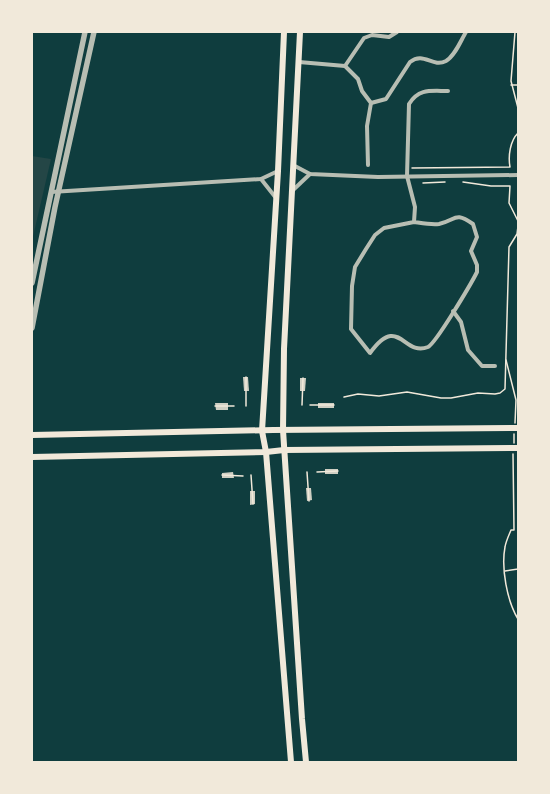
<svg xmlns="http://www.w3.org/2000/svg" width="550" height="794" viewBox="0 0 550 794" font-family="'PT Sans',sans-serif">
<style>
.green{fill:#244646}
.building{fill:#cfcfc3}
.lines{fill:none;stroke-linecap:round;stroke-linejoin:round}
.path{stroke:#f1e9da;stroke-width:1.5}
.minor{stroke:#b8beb3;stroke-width:4}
.tertiary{stroke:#b8beb3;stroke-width:5.5}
.secondary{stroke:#f1e9da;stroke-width:6}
</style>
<rect width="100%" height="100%" fill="#0f3d3e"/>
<polygon class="green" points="32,156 51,159 32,241"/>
<g class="building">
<polygon points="243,377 248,377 249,391 244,391"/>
<polygon points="300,378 306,378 305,391 300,391"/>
<polygon points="215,403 228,403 228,410 216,410"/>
<rect x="318" y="403" width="16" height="5"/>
<rect x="325" y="469" width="13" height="5"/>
<polygon points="233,472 234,478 222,478 222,473"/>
<polygon points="306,488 311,488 312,500 307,501"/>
<polygon points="250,491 255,491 255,504 250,505"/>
</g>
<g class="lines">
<g class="path">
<polyline points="515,32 511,81 518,108"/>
<polyline points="511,85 518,85"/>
<path d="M412,168L510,167C508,156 510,141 518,133"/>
<polyline points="463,182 491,186 510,186 509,203 518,221"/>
<polyline points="423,183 445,182"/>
<polyline points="506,360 516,400 515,423"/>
<polyline points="246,377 246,406"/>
<polyline points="344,397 358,394 379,396 407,392 441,398 451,398 478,393 495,394 500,393 505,389 509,247 517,234 518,226"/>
<polyline points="302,405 303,378"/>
<polyline points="310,405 334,405"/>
<polyline points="215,406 234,406"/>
<polyline points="514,443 514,434"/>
<path d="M513,454L514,530H511C509,535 506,541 505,547C501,568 507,601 518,619"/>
<polyline points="307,472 309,501"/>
<polyline points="317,472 338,471"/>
<polyline points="222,475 243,476"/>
<polyline points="251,475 253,504"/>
<polyline points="505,571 518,569"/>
</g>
<g class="minor">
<polyline points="299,62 345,66 358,79 362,91 371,103 367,126 368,165"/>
<polyline points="345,66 364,38 372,35 389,37 397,32"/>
<path d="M371,103L386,99L410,62C424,51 432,68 446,61C455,56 461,40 466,32"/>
<polyline points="293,165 310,174 378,177 518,175"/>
<polyline points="261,179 276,198"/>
<polyline points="51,192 261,179 278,171"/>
<polyline points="291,192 310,174"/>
<path d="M414,222C421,223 431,225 439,224C457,220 454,211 473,224L477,237L471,251L477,265V272C471,284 436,343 428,347C403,357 399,313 370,353L351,329L352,286L355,267L366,249L375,235L384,228L414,222L415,207L407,176L409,104C419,88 431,91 448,91"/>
<polyline points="453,311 461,322 468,350 482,366 495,366"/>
</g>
<g class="tertiary">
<polyline points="32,283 85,32"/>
<polyline points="32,328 55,207 94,32"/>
</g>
<g class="secondary">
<polyline points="284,32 278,171 262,431 266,452 291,762"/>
<polyline points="300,32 284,349 283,430 302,719 306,762"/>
<polyline points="32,435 273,430 518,428"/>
<polyline points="32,457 266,452 284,450 518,448"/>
</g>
</g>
<rect width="550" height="794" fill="none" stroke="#f1e9da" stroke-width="66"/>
</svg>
